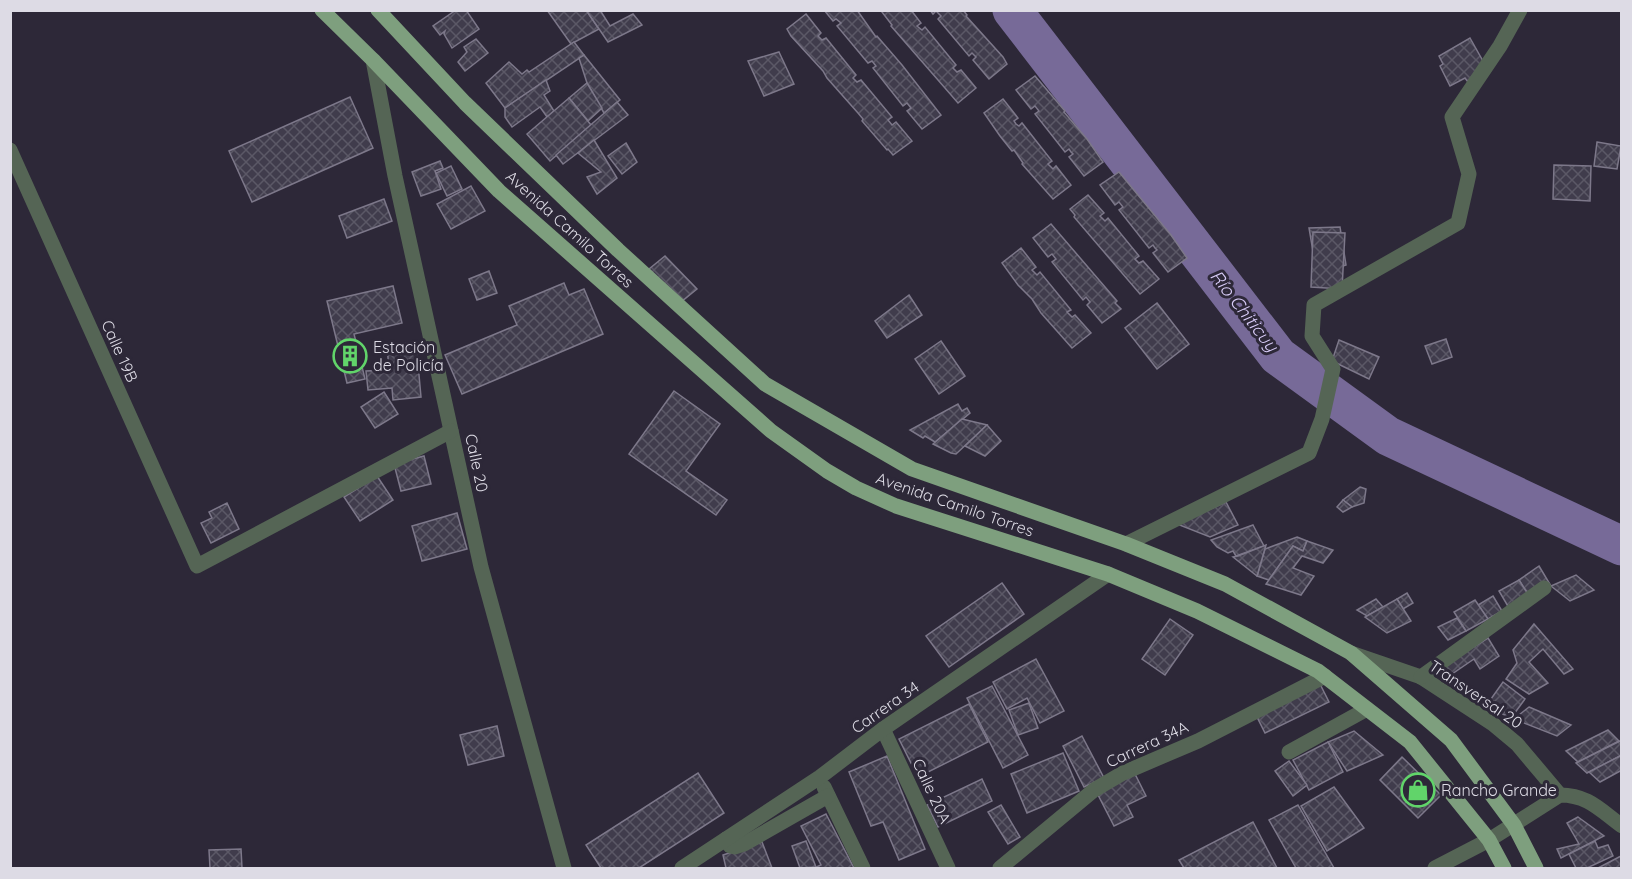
<svg xmlns="http://www.w3.org/2000/svg" width="1632" height="879" viewBox="0 0 1632 879" font-family="Quicksand,sans-serif">
<style>
.lines{fill:none;stroke-linecap:round;stroke-linejoin:round}
.river{stroke:#776a98;stroke-width:39}
.building{fill:url(#building-cross-hatch);stroke:#7d788a;stroke-width:1.5}
.minor{stroke:#556555;stroke-width:15}
.primary{stroke:#7e9f7e;stroke-width:15}
.labels{text-anchor:middle;stroke-width:6;stroke-linejoin:round;paint-order:stroke}
.street-label{font-size:16px;fill:#dddbe5;stroke:#2d2838}
.poi-label{font-size:16px;fill:#dddbe5;stroke:#2d2838;text-anchor:start}
.water-label{font-size:18px;font-style:italic;fill:#d9cdf9;stroke:#2d2838}
</style>
<defs>
<pattern id="building-cross-hatch" width="8" height="8" patternUnits="userSpaceOnUse" patternTransform="scale(1.5)"><rect width="8" height="8" fill="#403c4c"/><path d="M0 0l8 8M0 8l8-8" fill="none" stroke="#5b5866"/></pattern>
</defs>
<rect width="100%" height="100%" fill="#2d2838"/>
<g class="lines">
<polyline class="river" points="1012,10 1278,356 1388,436 1622,546"/>
</g>
<g class="building">
<polygon points="456,10 466,10 479,29 452,48 444,34 445,31 440,35 433,26"/>
<polygon points="547,10 586,10 599,29 571,44"/>
<polygon points="586,10 600,10 610,26 633,14 642,25 608,42"/>
<polygon points="824,10 857,10 876,37 877,36 902,65 941,115 922,129 907,111 911,108 907,103 903,106 873,68 876,66 872,61 868,63 837,26 841,23 836,19 833,21"/>
<polygon points="879,10 911,10 921,23 917,26 922,30 925,27 956,65 953,68 957,72 961,70 976,88 958,103 891,26 892,25 882,12"/>
<polygon points="930,10 963,10 967,15 966,16 1003,57 1007,64 989,79 973,60 976,57 972,53 969,56 938,19 941,16 936,11 933,14"/>
<polygon points="806,14 821,33 818,36 822,40 826,38 856,75 853,78 857,82 861,80 892,117 888,120 892,125 896,122 912,141 893,155 888,149 887,150 862,121 863,119 858,113 827,78 823,71 791,36 787,29"/>
<polygon points="1470,38 1488,70 1468,82 1465,78 1450,86 1440,66 1443,64 1439,56"/>
<polygon points="476,39 488,53 465,71 458,62 467,52 464,47"/>
<polygon points="574,42 584,55 505,108 486,83 509,62 522,74 527,70 529,72"/>
<polygon points="779,52 794,84 764,96 748,61"/>
<polygon points="584,55 620,100 604,113 587,83 579,58"/>
<polygon points="1035,76 1065,111 1064,112 1087,139 1103,162 1084,176 1069,157 1073,154 1071,152 1069,149 1065,152 1035,114 1039,111 1035,106 1031,109 1016,90"/>
<polygon points="546,80 550,91 544,95 554,111 547,117 540,107 512,127 505,117 505,108"/>
<polygon points="587,83 602,108 588,121 569,98"/>
<polygon points="350,97 373,148 252,202 229,151"/>
<polygon points="569,98 591,125 550,161 527,134"/>
<polygon points="1003,99 1018,118 1014,121 1016,124 1019,126 1022,123 1052,161 1048,164 1053,169 1056,166 1071,185 1053,199 1022,164 1023,163 1014,150 1012,151 1000,136 984,113"/>
<polygon points="617,102 628,115 563,164 556,155"/>
<polygon points="594,140 617,178 597,194 587,177 601,172 578,153"/>
<polygon points="1597,142 1621,146 1617,169 1594,166"/>
<polygon points="626,143 637,162 622,174 608,156"/>
<polygon points="440,161 443,168 435,171 441,189 421,196 412,172"/>
<polygon points="1554,165 1591,166 1590,201 1553,199"/>
<polygon points="451,166 462,189 447,196 436,173"/>
<polygon points="1119,172 1171,235 1187,258 1168,272 1153,253 1157,250 1155,248 1153,245 1149,248 1119,210 1123,207 1119,202 1115,205 1100,185"/>
<polygon points="471,186 485,211 451,229 437,204"/>
<polygon points="1088,195 1104,213 1100,216 1105,221 1108,218 1139,256 1135,259 1139,263 1143,261 1159,279 1140,294 1074,217 1075,215 1070,209"/>
<polygon points="384,199 392,221 347,238 339,216"/>
<polygon points="1051,224 1117,301 1115,303 1121,309 1102,323 1087,305 1090,302 1086,297 1083,300 1052,262 1056,259 1052,254 1048,257 1033,238"/>
<polygon points="1340,227 1346,265 1317,275 1309,228"/>
<polygon points="1313,232 1345,233 1342,289 1311,287"/>
<polygon points="1021,248 1036,267 1032,270 1037,275 1040,272 1071,310 1067,312 1072,317 1075,315 1091,333 1072,348 1041,313 1032,299 1018,285 1002,263"/>
<polygon points="665,256 697,289 681,302 649,269"/>
<polygon points="489,271 497,293 477,300 469,279"/>
<polygon points="564,283 569,295 584,289 603,334 462,394 445,355 517,325 509,306"/>
<polygon points="393,286 402,323 354,334 365,379 347,383 327,301"/>
<polygon points="909,295 922,315 887,338 875,321"/>
<polygon points="1157,303 1189,344 1157,369 1125,328"/>
<polygon points="1446,339 1452,357 1432,364 1425,346"/>
<polygon points="1339,340 1379,357 1369,379 1332,361"/>
<polygon points="941,341 965,376 939,394 915,359"/>
<polygon points="416,342 421,397 393,400 392,388 368,390 366,371 389,370 387,345"/>
<polygon points="674,391 720,424 686,471 727,500 716,515 629,454"/>
<polygon points="384,392 398,414 375,428 361,407"/>
<polygon points="958,404 962,411 967,408 970,413 935,442 925,436 923,438 910,430"/>
<polygon points="962,419 987,425 956,454 951,453 933,444"/>
<polygon points="987,425 1001,441 985,456 965,446"/>
<polygon points="424,456 431,484 401,491 394,464"/>
<polygon points="377,476 393,500 360,521 344,497"/>
<polygon points="1360,487 1366,489 1364,503 1352,507 1343,500"/>
<polygon points="1343,500 1352,507 1343,512 1337,507"/>
<polygon points="1226,502 1238,525 1210,537 1177,524"/>
<polygon points="227,503 239,529 211,543 201,523 212,518 209,512"/>
<polygon points="457,513 467,549 422,561 412,526"/>
<polygon points="1253,525 1264,546 1236,556 1233,551 1228,553 1217,547 1211,540"/>
<polygon points="1297,537 1307,541 1303,551 1293,546 1269,580 1257,576 1265,549"/>
<polygon points="1307,541 1333,550 1323,563 1302,556 1293,568 1314,576 1301,595 1266,584 1293,546 1303,551"/>
<polygon points="1266,545 1257,576 1233,557 1238,556"/>
<polygon points="1539,566 1551,586 1531,599 1519,580"/>
<polygon points="1576,575 1594,590 1570,601 1551,586"/>
<polygon points="1519,580 1531,599 1509,608 1499,591"/>
<polygon points="1002,583 1024,614 949,667 926,636"/>
<polygon points="1407,593 1413,603 1403,609 1397,599"/>
<polygon points="1493,596 1502,611 1488,619 1478,605"/>
<polygon points="1376,599 1383,607 1367,616 1357,610"/>
<polygon points="1397,599 1411,621 1387,633 1365,617"/>
<polygon points="1475,600 1488,619 1466,631 1454,612"/>
<polygon points="1457,618 1466,631 1448,640 1438,627"/>
<polygon points="1170,619 1193,635 1165,675 1142,659"/>
<polygon points="1534,624 1573,669 1564,674 1543,649 1529,662 1548,683 1529,694 1506,679 1517,663 1513,650"/>
<polygon points="1488,638 1499,656 1480,669 1474,659 1446,678 1436,670"/>
<polygon points="1036,659 1064,711 1040,723 1027,698 1007,709 993,682"/>
<polygon points="1319,682 1329,702 1265,733 1255,713"/>
<polygon points="1503,682 1525,699 1511,718 1486,706"/>
<polygon points="992,686 1028,755 1003,768 967,698"/>
<polygon points="1029,703 1038,728 1018,735 1009,710"/>
<polygon points="969,704 988,742 918,777 899,739"/>
<polygon points="1529,707 1571,725 1557,736 1514,719"/>
<polygon points="497,726 504,756 468,765 460,735"/>
<polygon points="1608,730 1619,741 1578,762 1566,751"/>
<polygon points="1354,731 1383,755 1347,771 1328,742"/>
<polygon points="1082,736 1104,778 1084,787 1063,746"/>
<polygon points="1622,740 1622,755 1587,773 1576,763"/>
<polygon points="1328,742 1343,772 1309,790 1293,760"/>
<polygon points="1063,753 1079,791 1027,813 1011,774"/>
<polygon points="1622,755 1622,770 1600,782 1589,772"/>
<polygon points="887,756 925,849 899,860 883,822 871,826 849,772"/>
<polygon points="1402,757 1441,795 1418,818 1380,780"/>
<polygon points="1289,761 1307,785 1293,796 1275,771"/>
<polygon points="1132,768 1146,796 1127,805 1133,817 1114,826 1094,787"/>
<polygon points="698,773 724,813 639,868 601,868 586,845"/>
<polygon points="982,779 992,801 938,827 927,805"/>
<polygon points="1334,787 1364,828 1327,851 1301,806"/>
<polygon points="1001,805 1020,837 1008,844 988,812"/>
<polygon points="1298,805 1334,868 1296,868 1269,820"/>
<polygon points="826,814 854,868 814,868 821,865 801,826"/>
<polygon points="1578,817 1604,836 1561,858 1557,849 1579,844 1567,823"/>
<polygon points="1253,822 1277,868 1184,868 1179,860"/>
<polygon points="806,841 816,867 800,868 792,846"/>
<polygon points="1595,841 1598,848 1608,845 1613,856 1587,868 1576,868 1569,854"/>
<polygon points="762,842 772,868 726,868 723,855"/>
<polygon points="241,849 242,868 210,868 209,850"/>
<polygon points="1621,856 1622,868 1598,868"/>
</g>
<g class="lines">
<g class="minor">
<polyline points="373,60 395,176 481,567 564,868"/>
<polyline points="10,150 197,566 451,431"/>
<polyline points="1126,544 1309,453 1322,419 1333,369 1312,336 1314,305 1458,223 1469,174 1452,117 1500,46 1520,10"/>
<polyline points="1351,653 1421,677 1493,724 1517,744 1560,795"/>
<polyline points="1421,677 1544,588"/>
<polyline points="883,729 948,868"/>
<polyline points="1289,752 1367,709"/>
<polyline points="824,787 863,868"/>
<polyline points="726,839 730,846 735,847 744,844 828,796"/>
<polyline points="682,868 820,777 883,729 1108,574"/>
<polyline points="1000,868 1094,790 1123,773 1198,741 1325,676"/>
<path d="M1435,868L1489,840L1560,795C1588,795 1600,810 1622,826"/>
</g>
<g class="primary">
<polyline points="322,10 373,60 499,191 771,431 827,471 856,488 896,506 1108,574 1197,611 1318,671 1410,742 1489,840 1504,868"/>
<polyline points="378,10 465,103 618,250 765,384 912,469 1126,544 1225,584 1351,653 1451,740 1514,825 1536,868"/>
</g>
</g>
<defs>
<symbol id="building-ring" viewBox="-11 -11 22 22"><circle r="9.5" fill="#2d2838" stroke="#61d46a" stroke-width="1.5"/><path d="M-4-6H4V6H1V3H-1V6H-4ZM-2.5-4.3h1.7v1.8h-1.7ZM.8-4.3h1.7v1.8H.8ZM-2.5-1h1.7V.8h-1.7ZM.8-1h1.7V.8H.8Z" fill="#61d46a"/></symbol>
<symbol id="shop-ring" viewBox="-11 -11 22 22"><circle r="9.5" fill="#2d2838" stroke="#61d46a" stroke-width="1.5"/><path d="M-5-2.5h2.3a2.7 3.5 0 0 1 5.4 0H5L5.5 6h-11ZM-1.5-2.5h3a1.5 2.3 0 0 0-3 0Z" fill="#61d46a"/></symbol>
</defs>
<g fill-rule="evenodd">
<use href="#building-ring" x="331" y="337" width="38" height="38"/>
<use href="#shop-ring" x="1399" y="771" width="38" height="38"/>
</g>
<g class="labels">
<g class="street-label">
<text transform="translate(570 229) rotate(42)" y="6">Avenida Camilo Torres</text>
<text transform="translate(120 351) rotate(66)" y="6">Calle 19B</text>
<text transform="translate(477 463) rotate(78)" y="6">Calle 20</text>
<text transform="translate(955 504) rotate(19)" y="6">Avenida Camilo Torres</text>
<text transform="translate(1476 694) rotate(34)" y="6">Transversal 20</text>
<text transform="translate(885 707) rotate(-35)" y="6">Carrera 34</text>
<text transform="translate(1147 744) rotate(-25)" y="6">Carrera 34A</text>
<text transform="translate(932 791) rotate(65)" y="6">Calle 20A</text>
</g>
<g class="poi-label">
<text x="373" y="353">Estación<tspan x="373" dy="18">de Policía</tspan></text>
<text x="1441" y="796">Rancho Grande</text>
</g>
<g class="water-label">
<text transform="translate(1244 311) rotate(52)" y="6">Río Chiticuy</text>
</g>
</g>
<rect width="1632" height="879" fill="none" stroke="#dddbe5" stroke-width="24"/>
</svg>
